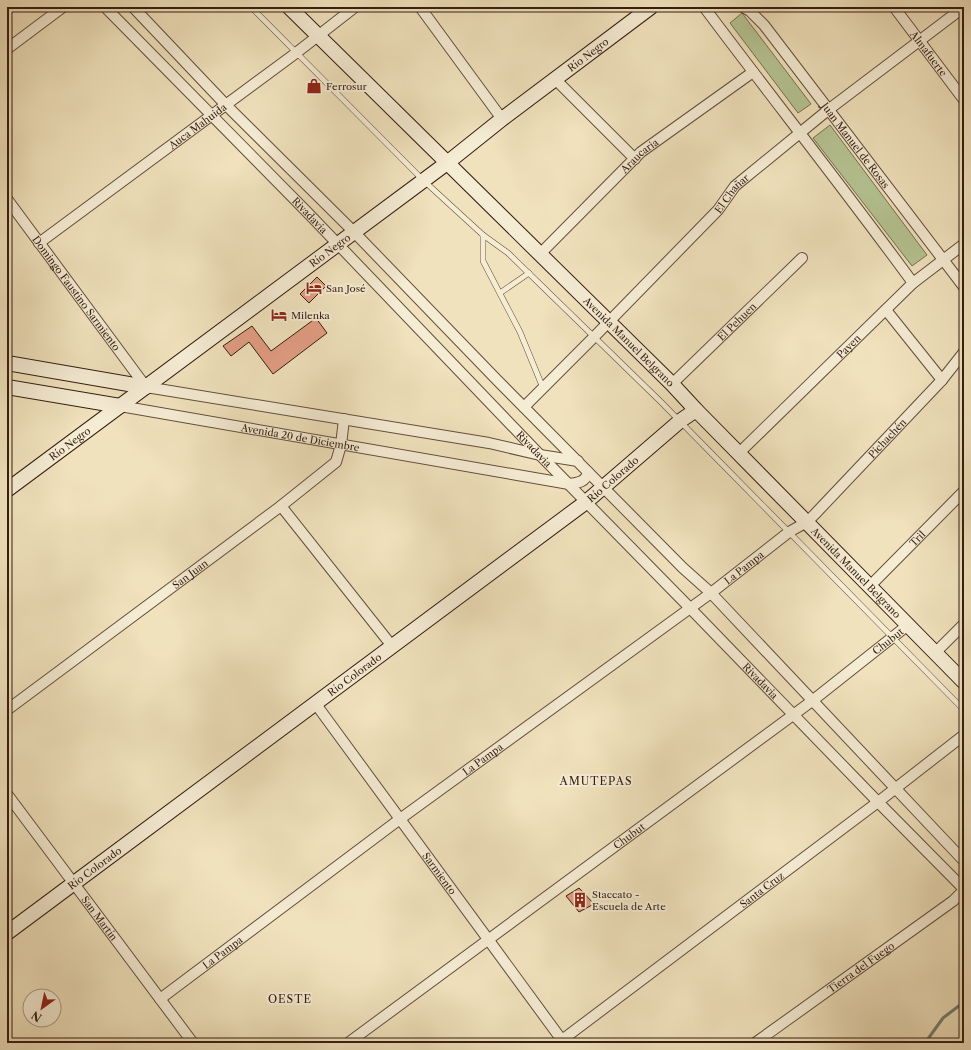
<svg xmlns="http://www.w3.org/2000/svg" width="971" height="1050" viewBox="0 0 971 1050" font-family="'Libre Caslon Text',serif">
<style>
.green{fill:#b6c494;stroke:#767052}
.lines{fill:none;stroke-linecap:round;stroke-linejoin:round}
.stream{stroke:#727e71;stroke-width:3}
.building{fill:#e39e84;stroke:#351d11}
.lane-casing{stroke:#644e3c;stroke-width:6}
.street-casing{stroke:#644e3c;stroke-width:12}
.secondary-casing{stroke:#351d11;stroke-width:16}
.lane{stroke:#f5ecd4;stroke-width:5}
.street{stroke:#f5ecd4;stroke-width:10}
.secondary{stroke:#f5ecd4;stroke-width:14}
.labels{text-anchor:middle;stroke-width:4;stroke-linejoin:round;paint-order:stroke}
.street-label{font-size:10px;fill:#351d11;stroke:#f5ecd4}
.poi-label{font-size:10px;fill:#351d11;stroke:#f5ecd4;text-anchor:start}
.neighbourhood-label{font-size:11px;letter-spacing:1px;fill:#351d11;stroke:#f5ecd4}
</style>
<rect width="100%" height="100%" fill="#f0e2bd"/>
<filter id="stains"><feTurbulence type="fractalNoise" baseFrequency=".005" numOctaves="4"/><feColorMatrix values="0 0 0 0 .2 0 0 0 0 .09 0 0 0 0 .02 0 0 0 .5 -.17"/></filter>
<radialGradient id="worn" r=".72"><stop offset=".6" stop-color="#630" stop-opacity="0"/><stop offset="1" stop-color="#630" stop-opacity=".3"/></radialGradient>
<g class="green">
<polygon points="742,13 811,104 798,113 730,23"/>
<polygon points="830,125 927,255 912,266 813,138"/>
</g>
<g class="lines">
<polyline class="stream" points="925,1043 943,1018 964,1002"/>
</g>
<g class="building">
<polygon points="317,277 326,286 309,303 300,294"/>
<polygon points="316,318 327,333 273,374 249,342 231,356 223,346 252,326 271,351"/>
<polygon points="579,888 594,904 579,912 566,896"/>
</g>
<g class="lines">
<defs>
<g id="lane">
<polyline points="251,7 423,180 483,235 508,253 660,401 964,710"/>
<polyline points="483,235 483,261 520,332 543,388"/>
<polyline points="500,293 529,273"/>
</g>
<g id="street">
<path id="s1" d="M105,7L308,213L540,455L690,608L878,802L964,889"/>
<polyline points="133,7 226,105 354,232 497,380 683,568 711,593 964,861"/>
<polyline points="420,7 502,119"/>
<path d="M704,7C773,99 845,190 913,283"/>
<path id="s2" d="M743,7L750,11L764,25L964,287"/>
<path id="s3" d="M894,7L964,100"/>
<polyline points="7,49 63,7"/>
<polyline points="555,79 635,159"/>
<path id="s4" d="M7,199L146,387L489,443L540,455L578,461"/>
<path id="s5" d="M39,243L296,53L355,7"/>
<path id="s6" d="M540,254L641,152L753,72"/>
<polyline points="886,310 942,380"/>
<path id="s7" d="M672,384L802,258"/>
<path id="s8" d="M120,406L569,484C578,483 586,482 588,472"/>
<path id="s9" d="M524,407L594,337L718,210L735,186L828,110L964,7"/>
<path id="s10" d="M739,453L913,283L964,244"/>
<polyline points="281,506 392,646"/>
<path id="s11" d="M870,586L964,491"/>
<polyline points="935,653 964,624"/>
<path id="s12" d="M315,703L564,1043"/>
<path id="s13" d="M7,710L281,506L336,462L341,445L344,419"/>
<path id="s14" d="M7,794L193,1043"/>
<path id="s15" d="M160,999L400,819L711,593L789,532L807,522L815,514L942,380L964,352"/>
<path id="s16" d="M348,1043L812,701L908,625"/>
<path id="s17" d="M558,1043L878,802L964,735"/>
<path id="s18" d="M755,1043L953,901L964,890"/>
</g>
<g id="secondary">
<path id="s19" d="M289,7L672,384L696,410L964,682"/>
<polyline points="7,363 146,387"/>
<polyline points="7,387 120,406"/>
<path id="s20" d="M7,490L447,163L502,119L651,7"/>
<path id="s21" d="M7,933L586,502L680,421L696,410"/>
</g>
</defs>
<use href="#lane" class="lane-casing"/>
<use href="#street" class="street-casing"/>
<use href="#secondary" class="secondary-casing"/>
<use href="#lane" class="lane"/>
<use href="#street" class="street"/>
<use href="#secondary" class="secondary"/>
</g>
<defs>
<symbol id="shop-bare" viewBox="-9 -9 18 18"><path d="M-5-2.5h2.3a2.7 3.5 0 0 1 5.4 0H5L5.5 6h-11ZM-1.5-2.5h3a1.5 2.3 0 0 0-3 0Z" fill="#8f2418" stroke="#f5ecd4" stroke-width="2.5" paint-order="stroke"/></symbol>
<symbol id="hotel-bare" viewBox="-9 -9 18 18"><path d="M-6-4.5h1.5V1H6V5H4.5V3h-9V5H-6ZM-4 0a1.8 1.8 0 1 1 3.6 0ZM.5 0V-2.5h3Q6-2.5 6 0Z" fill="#8f2418" stroke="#f5ecd4" stroke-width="2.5" paint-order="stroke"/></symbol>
<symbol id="building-bare" viewBox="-9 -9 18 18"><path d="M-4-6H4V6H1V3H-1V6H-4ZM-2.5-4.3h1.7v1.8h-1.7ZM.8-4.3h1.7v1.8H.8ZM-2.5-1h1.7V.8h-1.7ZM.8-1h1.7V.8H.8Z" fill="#8f2418" stroke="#f5ecd4" stroke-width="2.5" paint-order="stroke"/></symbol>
</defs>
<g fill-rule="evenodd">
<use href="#shop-bare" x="303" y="75" width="22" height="22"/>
<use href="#hotel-bare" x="303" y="277" width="22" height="22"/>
<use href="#hotel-bare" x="268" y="304" width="22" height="22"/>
<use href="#building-bare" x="569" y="889" width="22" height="22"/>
</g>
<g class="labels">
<g class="street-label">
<text dy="4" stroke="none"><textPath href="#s3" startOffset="58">Almafuerte</textPath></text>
<text dy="4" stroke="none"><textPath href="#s20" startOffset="726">Río Negro</textPath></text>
<text dy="4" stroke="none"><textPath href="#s5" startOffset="197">Auca Mahuida</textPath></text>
<text dy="4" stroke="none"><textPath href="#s2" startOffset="179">Juan Manuel de Rosas</textPath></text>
<text dy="4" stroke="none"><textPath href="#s6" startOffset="140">Araucaria</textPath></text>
<text dy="4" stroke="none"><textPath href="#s9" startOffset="298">El Chañar</textPath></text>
<text dy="4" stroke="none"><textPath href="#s1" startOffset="292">Rivadavia</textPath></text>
<text dy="4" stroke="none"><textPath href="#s20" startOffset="402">Río Negro</textPath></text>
<text dy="4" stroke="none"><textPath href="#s4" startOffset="117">Domingo Faustino Sarmiento</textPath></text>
<text dy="4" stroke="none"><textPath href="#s7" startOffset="90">El Pehuen</textPath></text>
<text dy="4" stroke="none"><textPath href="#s19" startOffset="477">Avenida Manuel Belgrano</textPath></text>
<text dy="4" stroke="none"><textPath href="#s10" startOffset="153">Payen</textPath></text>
<text dy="4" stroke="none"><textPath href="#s8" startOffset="183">Avenida 20 de Diciembre</textPath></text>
<text dy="4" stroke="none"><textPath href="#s15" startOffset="920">Pichachén</textPath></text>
<text dy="4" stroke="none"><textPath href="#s20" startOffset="78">Río Negro</textPath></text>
<text dy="4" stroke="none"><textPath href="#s1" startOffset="616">Rivadavia</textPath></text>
<text dy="4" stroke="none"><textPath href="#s21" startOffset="757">Río Colorado</textPath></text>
<text dy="4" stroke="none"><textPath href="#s11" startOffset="67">Tril</textPath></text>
<text dy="4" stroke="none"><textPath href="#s15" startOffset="726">La Pampa</textPath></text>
<text dy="4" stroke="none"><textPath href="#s19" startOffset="801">Avenida Manuel Belgrano</textPath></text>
<text dy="4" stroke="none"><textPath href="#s13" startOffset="228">San Juan</textPath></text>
<text dy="4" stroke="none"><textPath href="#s16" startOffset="673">Chubut</textPath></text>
<text dy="4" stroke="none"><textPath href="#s21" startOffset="433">Río Colorado</textPath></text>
<text dy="4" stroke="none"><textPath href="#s1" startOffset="940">Rivadavia</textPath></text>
<text dy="4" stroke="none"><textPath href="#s15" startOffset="402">La Pampa</textPath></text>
<text dy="4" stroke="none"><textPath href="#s16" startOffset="349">Chubut</textPath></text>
<text dy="4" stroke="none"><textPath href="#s21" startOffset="109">Río Colorado</textPath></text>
<text dy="4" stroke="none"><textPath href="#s12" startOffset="211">Sarmiento</textPath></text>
<text dy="4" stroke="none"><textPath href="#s17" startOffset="255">Santa Cruz</textPath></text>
<text dy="4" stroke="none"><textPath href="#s14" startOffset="155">San Martín</textPath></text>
<text dy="4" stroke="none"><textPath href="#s15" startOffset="78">La Pampa</textPath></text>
<text dy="4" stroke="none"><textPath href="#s18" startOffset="130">Tierra del Fuego</textPath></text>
</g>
<g class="poi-label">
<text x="326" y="90">Ferrosur</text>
<text x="326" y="292">San José</text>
<text x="291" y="319">Milenka</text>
<text x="592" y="898">Staccato -<tspan x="592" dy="12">Escuela de Arte</tspan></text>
</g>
<g class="neighbourhood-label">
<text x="596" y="785">AMUTEPAS</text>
<text x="290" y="1003">OESTE</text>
</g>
</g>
<rect width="971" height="1050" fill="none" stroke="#f0e2bd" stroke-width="24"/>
<rect x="8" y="8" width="955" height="1034" fill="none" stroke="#351d11" stroke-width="2"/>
<rect x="12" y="12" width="947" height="1026" fill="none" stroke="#351d11"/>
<g transform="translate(42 1008) rotate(213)"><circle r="19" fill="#f5ecd4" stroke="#a89986"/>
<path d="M0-3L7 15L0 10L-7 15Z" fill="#8f2418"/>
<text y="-6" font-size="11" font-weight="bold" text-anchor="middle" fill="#351d11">N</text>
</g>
<rect width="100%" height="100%" filter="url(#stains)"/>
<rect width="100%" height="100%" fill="url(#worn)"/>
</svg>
